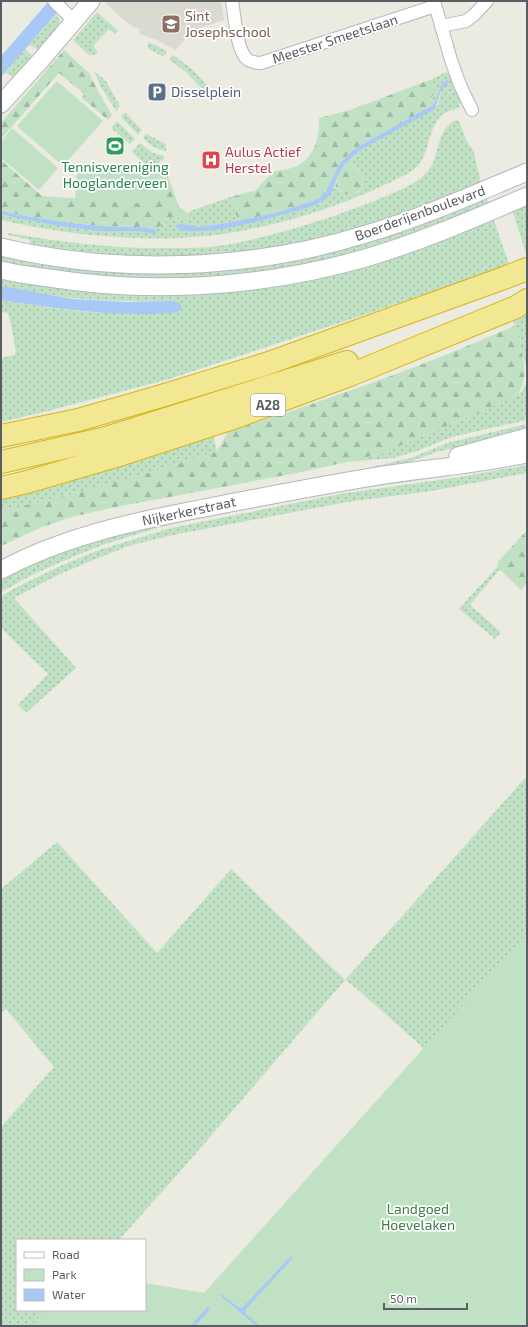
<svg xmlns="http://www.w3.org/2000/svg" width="528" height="1327" viewBox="0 0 528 1327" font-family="'Exo 2',sans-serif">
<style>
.education{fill:#dbdad0}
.grass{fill:url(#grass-dots)}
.forest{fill:url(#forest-firs)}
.park{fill:#c1e1c5}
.water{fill:#a8c9f6}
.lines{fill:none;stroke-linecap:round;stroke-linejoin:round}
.stream{stroke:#a8c9f6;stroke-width:3.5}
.street-casing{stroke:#b5b7bb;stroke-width:14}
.secondary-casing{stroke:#b6b7bd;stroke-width:19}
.highway-casing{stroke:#d7b516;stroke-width:24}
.street{stroke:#fff;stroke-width:12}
.secondary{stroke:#fff;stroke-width:17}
.highway{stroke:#f2e793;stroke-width:22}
.labels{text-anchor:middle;stroke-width:3.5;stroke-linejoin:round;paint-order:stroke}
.shield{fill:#fff;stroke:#8c8e90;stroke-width:1}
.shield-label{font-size:13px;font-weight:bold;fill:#5a5d61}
.education-label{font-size:14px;fill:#785e54;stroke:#fff;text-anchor:start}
.street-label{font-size:14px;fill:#5a5d61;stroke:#fff}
.service-label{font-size:14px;fill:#4e5e75;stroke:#fff;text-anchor:start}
.health-label{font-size:14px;fill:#be3a42;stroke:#fff;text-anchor:start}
.leisure-label{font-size:14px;fill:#27864d;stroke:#fff}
.park-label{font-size:14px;fill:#3c7e48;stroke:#fff}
</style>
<defs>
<pattern id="grass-dots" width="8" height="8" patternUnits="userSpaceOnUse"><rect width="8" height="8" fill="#c1e1c5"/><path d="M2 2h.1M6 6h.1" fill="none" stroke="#a0baa3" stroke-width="1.8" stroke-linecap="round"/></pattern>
<pattern id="forest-firs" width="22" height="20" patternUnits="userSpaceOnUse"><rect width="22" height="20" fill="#c1e1c5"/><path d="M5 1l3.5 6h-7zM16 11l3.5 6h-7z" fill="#a0baa3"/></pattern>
</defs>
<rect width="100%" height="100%" fill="#ecebe2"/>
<polygon class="education" points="107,1 221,1 224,20 192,31 176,50 157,40 139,34 140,29 132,26 123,19 105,3"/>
<g class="grass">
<polygon points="97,12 118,31 115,34 109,29 93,46 98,52 94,55 89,55 73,40"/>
<polygon points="56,14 60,21 60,24 62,26 40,52 34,47 29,45"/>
<polygon points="149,42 167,51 165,55 162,56 149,49 147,46"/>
<polygon points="25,49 34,58 16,80 9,74 5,73"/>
<polygon points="173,55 192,69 208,86 203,90 186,72 171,61 170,58"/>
<polygon points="94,71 106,81 120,106 116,111 100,85"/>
<path d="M446,72L451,74L463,102L459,104L460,107C454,110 446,111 441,116C424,134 432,162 407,174C351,203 285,225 223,234C153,244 70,236 1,220V214L75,228L112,231H144L156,234L155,230L171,217L188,219L190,211L231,197L238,221L198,227L175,226V228L194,231L228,227L271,218L316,205L322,202L335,187C338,190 342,193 346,194C359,196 366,187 362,175C360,170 353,165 348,161L364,148L438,105L441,90L443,87L439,89L435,104L429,108L435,87L432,79Z"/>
<polygon points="124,113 126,113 141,129 142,130 138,135 121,117"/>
<path d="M457,120L460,123L466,140L473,150L482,187L420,213L255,255L105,260L29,246L30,240L8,235V233C61,242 114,249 168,248C187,248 207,248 225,245C262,239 296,228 331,217C358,207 387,197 412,184C420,180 427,173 432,165C439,151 439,125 457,120Z"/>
<polygon points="117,121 135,139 130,144 111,128"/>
<path d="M146,134L166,144V151C157,150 150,145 143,138Z"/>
<polygon points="140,143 153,153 164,156 163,161 160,160 158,173 155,173 132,152"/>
<polygon points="485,194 490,207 337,262 175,283 1,267 1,250 242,263"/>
<polygon points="527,199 527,257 511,206"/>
<path d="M493,218L509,264L508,265L361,316L169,379L48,411L1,422V358L14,355L16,353L11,324L8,313L1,312V300L59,309L101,313L164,301C109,302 55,299 1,286V273L241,285Z"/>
<polygon points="526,314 527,317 527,369 519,345 521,340 513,319"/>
<polygon points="527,382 527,420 452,437 417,451 394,458 347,462 383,453 482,411 517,395 522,391"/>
<polygon points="527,424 527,434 440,451 406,463 369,469 376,466 411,458 447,443"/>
<polygon points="213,435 217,451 148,473 72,494 1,511 1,497"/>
<polygon points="527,465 527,473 431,491 347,502 168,536 128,546 93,560 56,576 14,598 76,668 26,713 18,705 48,674 1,628 1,596 21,585 58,567 99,550 171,528 340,494 460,477"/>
<polygon points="493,468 414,481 341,491 186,521 157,528 105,544 75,556 32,575 1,592 1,577 27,563 104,536 340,488"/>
<polygon points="497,567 500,569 470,605 501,632 495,639 459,609"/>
<polygon points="527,776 527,939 427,1051 357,989 345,980 185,1166 119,1240 17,1240 17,1310 56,1310 41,1326 1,1326 1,1127 54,1067 6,1009 1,1013 1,889 57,842 157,953 231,869 345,980"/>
</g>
<g class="forest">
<polygon points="64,50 89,73 98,91 112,115 108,120 82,98 84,94 59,73 1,139 1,123"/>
<path d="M432,79L435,87L429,108L354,149L340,163L330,184L321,197L313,201L275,213L238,221L231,197L252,191L254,192L274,171C307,170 320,149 319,118L350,110Z"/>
<path d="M1,160L42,196L156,204L158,166L165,168L179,207L190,214L189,219L171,217L155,230C138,225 119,228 101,226C67,223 34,218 1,211Z"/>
<path d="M348,161L361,173L364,180L361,189C350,198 345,195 335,187L340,172Z"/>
<path d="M516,325L521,340L519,345C525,361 528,382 517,395L482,411L383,453L347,462L297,473L111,508L72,517L42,527L1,546V511L72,494L148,473L217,451L228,432C325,400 423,367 516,325Z"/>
<polygon points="527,530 527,583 521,590 497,567 498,562"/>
</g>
<g class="park">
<polygon points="57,81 103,121 63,166 17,126"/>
<polygon points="12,128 58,168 39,190 1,158 1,142"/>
<polygon points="77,168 158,173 157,204 75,199"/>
<polygon points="527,933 527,1326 31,1326 45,1310 145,1310 145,1283 204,1293"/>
</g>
<g class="water">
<polygon points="49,1 67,1 1,77 1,56"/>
<path d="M448,80V83L441,90L435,109L364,148C355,155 347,161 341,170C332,186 336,195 316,205C289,213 197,242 175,227L176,225L181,224L198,227L226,223L275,213L313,201L321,197L326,191L340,163L354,149L433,105C440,97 436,85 448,80Z"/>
<path d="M1,211C34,218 67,223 101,226C119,228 138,225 155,230L157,233L154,234C138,229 119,232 102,231C68,228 34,222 1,214Z"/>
<path d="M1,286L73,299L126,302L174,301L179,303L182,307L181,310C173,314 160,313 151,314C100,315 51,308 1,300Z"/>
<polygon points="290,1257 292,1257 292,1259 246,1309 246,1314 260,1326 256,1326 220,1295 221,1294 238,1307 242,1308"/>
</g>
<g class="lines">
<polyline class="stream" points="193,1326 208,1309"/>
<defs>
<g id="street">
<polyline points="54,1 74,21"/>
<path d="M232,1C235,16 236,51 248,60C252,62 256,63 261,63L435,6"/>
<polyline points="434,1 451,60 460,85 472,110"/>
<polyline points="441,26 466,21 474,15 487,1"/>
</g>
<g id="secondary">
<polyline points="1,104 41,60 91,1"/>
<path d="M1,247C118,275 251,270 366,234C421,218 474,194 527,172"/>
<path d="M1,270C17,274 33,276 49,278C155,295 266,287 369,257C423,241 475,218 527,196"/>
<polyline points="458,456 527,437"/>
<path d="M1,570C63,537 131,522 199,509C261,497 322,485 384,475C431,468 480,464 527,454"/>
</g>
<g id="highway">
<polyline points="1,436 78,420 158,397 266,364 504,278 527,269"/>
<polyline points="1,462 106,438 347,362"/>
<polyline points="1,488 27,482 116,456 236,417 350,375 516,307 527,300"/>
</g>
</defs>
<use href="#street" class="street-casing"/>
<use href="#secondary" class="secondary-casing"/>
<use href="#highway" class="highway-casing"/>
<use href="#street" class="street"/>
<use href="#secondary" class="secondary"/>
<use href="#highway" class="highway"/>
</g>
<defs>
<symbol id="school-square" viewBox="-11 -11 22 22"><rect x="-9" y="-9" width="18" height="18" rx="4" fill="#8d6e63" stroke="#fff"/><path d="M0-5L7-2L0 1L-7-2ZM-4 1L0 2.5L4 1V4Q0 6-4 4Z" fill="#fff"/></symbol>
<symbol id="parking-square" viewBox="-11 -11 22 22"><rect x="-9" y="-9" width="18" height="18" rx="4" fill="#5c6f8a" stroke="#fff"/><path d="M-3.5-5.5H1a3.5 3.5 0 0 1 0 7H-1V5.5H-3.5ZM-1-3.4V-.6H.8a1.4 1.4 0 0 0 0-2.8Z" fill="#fff"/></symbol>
<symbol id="stadium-square" viewBox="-11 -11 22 22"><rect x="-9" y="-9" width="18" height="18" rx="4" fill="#2e9e5b" stroke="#fff"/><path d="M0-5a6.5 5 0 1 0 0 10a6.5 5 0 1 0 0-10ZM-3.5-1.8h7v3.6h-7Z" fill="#fff"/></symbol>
<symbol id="hospital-square" viewBox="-11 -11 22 22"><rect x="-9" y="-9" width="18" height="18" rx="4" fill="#e0444e" stroke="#fff"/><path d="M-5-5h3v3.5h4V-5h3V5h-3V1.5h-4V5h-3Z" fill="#fff"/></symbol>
</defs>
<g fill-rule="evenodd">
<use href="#school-square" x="160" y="13" width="22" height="22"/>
<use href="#parking-square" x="146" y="81" width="22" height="22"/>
<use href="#stadium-square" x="104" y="135" width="22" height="22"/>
<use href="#hospital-square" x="200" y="149" width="22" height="22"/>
</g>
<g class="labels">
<rect class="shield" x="251" y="394" width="34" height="22" rx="3"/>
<g class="shield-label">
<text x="268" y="410">A28</text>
</g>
<g class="education-label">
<text x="185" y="21">Sint<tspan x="185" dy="16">Josephschool</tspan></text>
</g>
<g class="street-label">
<text transform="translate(335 39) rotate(-18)" y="5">Meester Smeetslaan</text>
<text transform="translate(420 213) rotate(-20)" y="5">Boerderijenboulevard</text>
<text transform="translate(189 511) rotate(-12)" y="5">Nijkerkerstraat</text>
</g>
<g class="service-label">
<text x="171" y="97">Disselplein</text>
</g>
<g class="health-label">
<text x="225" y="157">Aulus Actief<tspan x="225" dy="16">Herstel</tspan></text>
</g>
<g class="leisure-label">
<text x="115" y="172">Tennisvereniging<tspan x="115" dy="16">Hooglanderveen</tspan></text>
</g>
<g class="park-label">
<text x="418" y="1214">Landgoed<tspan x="418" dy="16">Hoevelaken</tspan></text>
</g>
</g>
<rect width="528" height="1327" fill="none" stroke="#5a5d61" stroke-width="4"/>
<rect x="16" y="1239" width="130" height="72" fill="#ffffff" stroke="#bdbec0"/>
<rect x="24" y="1252" width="20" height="6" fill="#ffffff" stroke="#bdbec0"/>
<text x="52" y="1259" font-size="12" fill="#5a5d61">Road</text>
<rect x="24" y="1269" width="20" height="12" fill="#c1e1c5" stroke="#bdbec0"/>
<text x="52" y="1279" font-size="12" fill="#5a5d61">Park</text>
<rect x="24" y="1289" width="20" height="12" fill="#a8c9f6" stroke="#bdbec0"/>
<text x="52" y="1299" font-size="12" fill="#5a5d61">Water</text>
<path d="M384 1303v6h83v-6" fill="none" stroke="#5a5d61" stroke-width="2"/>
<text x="390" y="1303" font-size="12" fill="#5a5d61" stroke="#ffffff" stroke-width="3" paint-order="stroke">50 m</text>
</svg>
